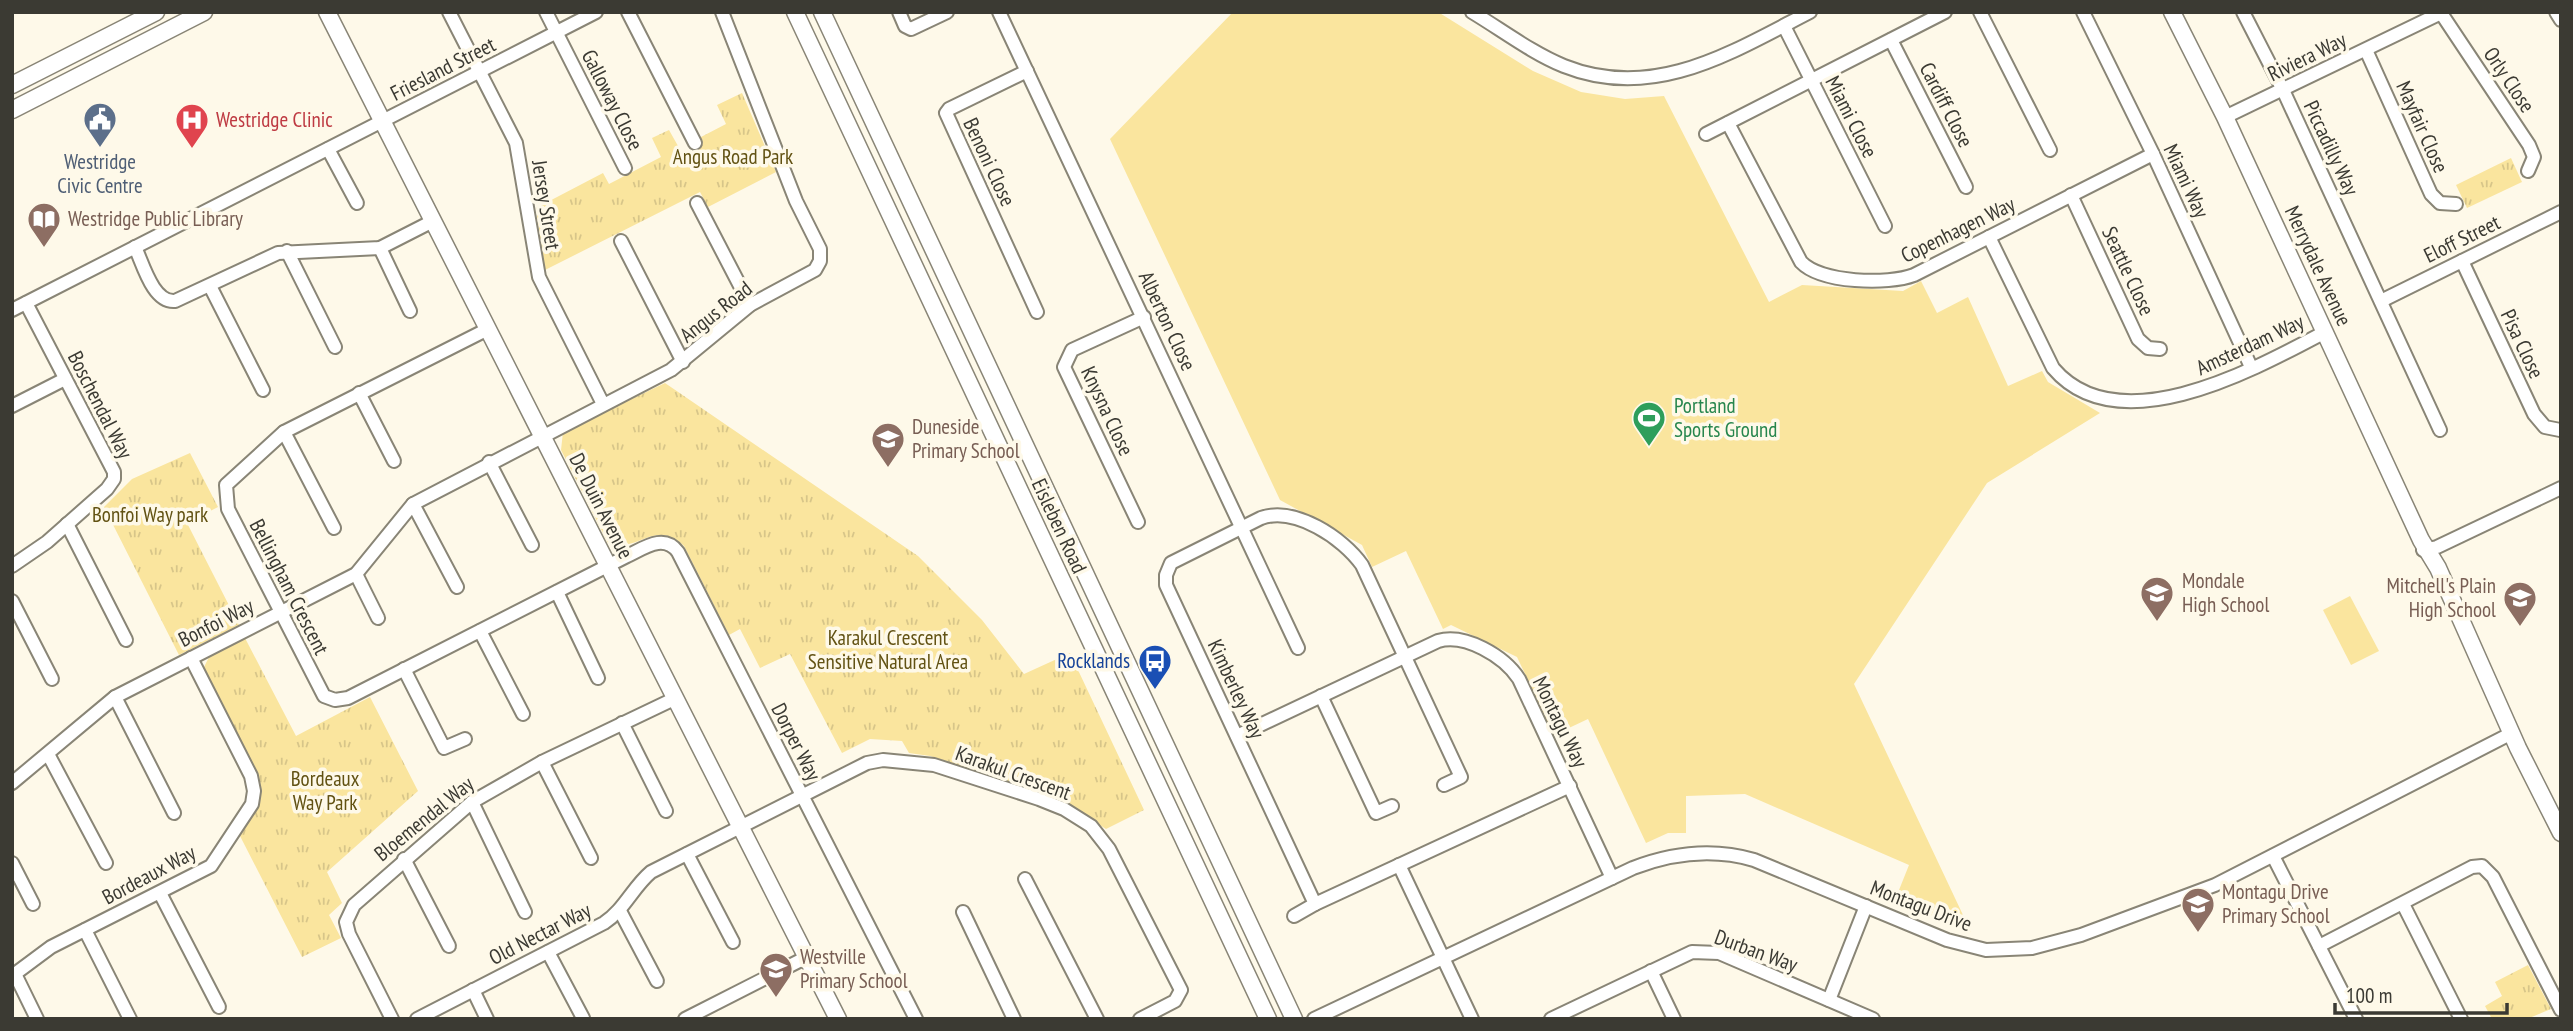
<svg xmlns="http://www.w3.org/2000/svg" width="2573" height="1031" viewBox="0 0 2573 1031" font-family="'PT Sans Narrow',sans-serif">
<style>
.park{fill:url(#park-tufts)}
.pitch{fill:#fae59e}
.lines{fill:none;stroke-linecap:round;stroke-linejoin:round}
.street-casing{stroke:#898576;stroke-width:16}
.secondary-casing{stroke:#898576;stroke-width:19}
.street{stroke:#fff;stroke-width:12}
.secondary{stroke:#fff;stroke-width:16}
.labels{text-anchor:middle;stroke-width:7;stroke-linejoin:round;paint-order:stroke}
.street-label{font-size:21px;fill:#3b3a33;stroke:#fef9e9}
.health-label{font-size:21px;fill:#be3a42;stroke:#fef9e9;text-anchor:start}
.park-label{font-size:21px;fill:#625213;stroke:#fef9e9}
.service-label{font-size:21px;fill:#4e5e75;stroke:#fef9e9}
.education-label{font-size:21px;fill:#785e54;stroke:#fef9e9;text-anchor:start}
.leisure-label{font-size:21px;fill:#27864d;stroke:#fef9e9;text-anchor:start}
.transit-label{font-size:21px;fill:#164399;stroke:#fef9e9;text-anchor:end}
</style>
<defs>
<pattern id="park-tufts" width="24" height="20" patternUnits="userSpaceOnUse" patternTransform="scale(1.75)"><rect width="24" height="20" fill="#fae59e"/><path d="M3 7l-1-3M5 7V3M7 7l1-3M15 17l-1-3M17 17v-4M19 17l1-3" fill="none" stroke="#d7c589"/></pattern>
</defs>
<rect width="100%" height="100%" fill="#fef9e9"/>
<g class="park">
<polygon points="742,93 776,172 708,207 700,192 545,270 536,208 603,173 609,184 661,157 652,138 669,130 682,153 688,155 701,148 701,137 726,124 717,105"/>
<polygon points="2511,158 2522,182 2467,208 2456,185"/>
<path d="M665,383L918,556L982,620L1024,674L1070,653L1144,810L1106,829L1058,798L930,756L909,753L902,741L870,739L842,753L790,654L760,668L740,629L729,635L684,546C653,518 639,554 608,543L561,450L563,432Z"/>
<polygon points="190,453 218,507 187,523 239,625 179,655 104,507 132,479"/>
<polygon points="245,638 296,736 370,697 418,791 327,872 342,903 329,915 341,938 302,957 240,836 259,804 260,783 204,667 209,657"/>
<polygon points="2528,965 2551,1009 2527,1019 2492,1019 2485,1006 2502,996 2495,982"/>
</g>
<g class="pitch">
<polygon points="1233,12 1438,12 1533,71 1581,92 1625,99 1664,96 1769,302 1802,285 1903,291 1921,281 1937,313 1968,297 2008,386 2042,371 2048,382 2100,413 1987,483 1854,684 1971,932 1895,900 1909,865 1745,794 1686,796 1686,833 1668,833 1646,843 1588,719 1554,735 1517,657 1451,625 1443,629 1406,551 1372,567 1362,545 1280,500 1110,139"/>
<polygon points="2350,596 2379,651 2351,665 2323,610"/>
</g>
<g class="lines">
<defs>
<g id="street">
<polyline points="449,12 516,143 539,277 603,404"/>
<polyline points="546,12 625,168"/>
<polyline points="628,12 695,143"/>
<polyline points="899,12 905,26 911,29 947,12"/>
<polyline points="999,12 1298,648"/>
<path d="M1472,12C1502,30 1532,53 1564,66C1654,102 1732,52 1810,12"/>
<polyline points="1980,12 2050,150"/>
<polyline points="2083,12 2153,154 2251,367"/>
<polyline points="2243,12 2283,90 2440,430"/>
<polyline points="2556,12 2561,20"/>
<polyline points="2441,13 2529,145 2534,157 2528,171"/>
<polyline points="1784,26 1885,226"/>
<polyline points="1891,40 1966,187"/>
<polyline points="2366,50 2431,194 2440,203 2456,204"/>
<polyline points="1027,71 949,109 946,113 1037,312"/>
<polyline points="2225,117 2443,12"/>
<path d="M1728,123L1801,262C1821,283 1888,285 1914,275L2153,154"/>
<polyline points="1706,134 1945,12"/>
<polyline points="328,149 357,203"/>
<polyline points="2071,195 2138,339 2148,348 2160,349"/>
<polyline points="697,203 750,305"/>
<path d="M1989,237L2053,368C2118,445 2255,369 2325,332"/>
<polyline points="621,241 683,362"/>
<path d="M135,247C143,264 153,303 175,301L278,253L380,248L433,221"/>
<polyline points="380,248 410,311"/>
<polyline points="287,251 335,347"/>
<polyline points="2462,261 2534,414 2545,427 2560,430"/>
<polyline points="210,286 263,390"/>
<polyline points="2381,301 2561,212"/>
<polyline points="12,310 596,12"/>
<path d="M488,329L284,432L226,485L228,509L324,696L335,700L348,698L627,556C644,548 664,533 678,552L916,1019"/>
<polyline points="359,393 394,461"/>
<polyline points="12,406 65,379"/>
<polyline points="284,432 334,528"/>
<polyline points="489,462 532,545"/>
<polyline points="413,504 457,587"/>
<polyline points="1138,522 1064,367 1072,350 1144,317"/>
<polyline points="67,524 126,640"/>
<polyline points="2423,550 2437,547 2561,488"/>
<polyline points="12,566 47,542 107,489 114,479 114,472 26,303"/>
<polyline points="356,574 378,618"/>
<polyline points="557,592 598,678"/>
<polyline points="12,601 52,679"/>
<polyline points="480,631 523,714"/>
<polyline points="404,669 444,748 465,739"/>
<polyline points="1321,696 1376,813 1392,806"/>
<polyline points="115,697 174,813"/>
<polyline points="622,723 666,811"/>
<path d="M1237,736L1438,641C1465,633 1504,656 1519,679L1612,878"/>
<polyline points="48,754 106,863"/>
<polyline points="542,762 591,858"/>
<polyline points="12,783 115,697 356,574 413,504 671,370 750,305 815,270 820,261 820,249 796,201 722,12"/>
<path d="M1444,785L1461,777L1362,565C1343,538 1295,506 1261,518L1171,563L1166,575V585L1315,904L1570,786"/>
<polyline points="472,802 525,912"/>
<polyline points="687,854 733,942"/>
<polyline points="2273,856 2356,1019"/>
<polyline points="404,859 449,946"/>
<polyline points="12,863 33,904"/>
<polyline points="1399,865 1472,1019"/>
<polyline points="1025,879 1097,1019"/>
<polyline points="160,893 219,1007"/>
<polyline points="2403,904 2461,1019"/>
<polyline points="620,911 657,981"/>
<polyline points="963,912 1014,1019"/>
<polyline points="1294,916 1315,904"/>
<polyline points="85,930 130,1019"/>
<polyline points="2319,946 2472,867 2482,866 2493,877 2561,1010"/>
<polyline points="548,952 583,1018"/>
<polyline points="1651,971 1674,1019"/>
<polyline points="15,974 37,1019"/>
<polyline points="12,976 51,947 211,866 252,804 254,791 251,776 191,658"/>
<polyline points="473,990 487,1019"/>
<polyline points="1829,1000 1866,906"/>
<polyline points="392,1019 349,934 346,922 354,905 472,802 542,762 676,698"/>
<path d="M417,1019L604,923C624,910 633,887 651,872L867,763L883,760L934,765L1039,799L1064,809L1091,826L1109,849L1181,990L1175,1001L1140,1019"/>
<polyline points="685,1019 807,957"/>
<path d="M1314,1019L1633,868C1672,853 1713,848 1754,860L1947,940L1986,950L2032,948L2081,935L2215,885L2512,733"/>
<polyline points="1551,1019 1692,952 1719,953 1873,1019"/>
</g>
<g id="secondary">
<polyline points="327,12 838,1019"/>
<polyline points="795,12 1268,1019"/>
<polyline points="822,12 1294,1019"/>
<polyline points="2172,12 2225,117 2421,540 2438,568 2518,748 2561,833"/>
<polyline points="12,85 156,12"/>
<polyline points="12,110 204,12"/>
</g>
</defs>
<use href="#street" class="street-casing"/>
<use href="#secondary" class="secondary-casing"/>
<use href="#street" class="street"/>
<use href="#secondary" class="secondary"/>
</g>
<defs>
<symbol id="civic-pin" viewBox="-11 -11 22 30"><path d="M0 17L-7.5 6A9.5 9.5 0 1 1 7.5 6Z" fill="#5c6f8a" stroke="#fef9e9"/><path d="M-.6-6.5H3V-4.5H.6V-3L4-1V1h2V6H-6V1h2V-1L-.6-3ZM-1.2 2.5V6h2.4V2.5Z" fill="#fff"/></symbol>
<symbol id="hospital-pin" viewBox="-11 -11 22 30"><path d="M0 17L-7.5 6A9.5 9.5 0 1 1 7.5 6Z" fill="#e0444e" stroke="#fef9e9"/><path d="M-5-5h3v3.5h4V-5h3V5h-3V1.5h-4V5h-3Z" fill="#fff"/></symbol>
<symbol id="library-pin" viewBox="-11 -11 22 30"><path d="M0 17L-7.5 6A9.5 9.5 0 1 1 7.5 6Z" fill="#8d6e63" stroke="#fef9e9"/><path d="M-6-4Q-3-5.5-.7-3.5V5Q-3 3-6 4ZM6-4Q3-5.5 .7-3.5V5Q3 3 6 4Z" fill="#fff"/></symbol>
<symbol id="stadium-pin" viewBox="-11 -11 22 30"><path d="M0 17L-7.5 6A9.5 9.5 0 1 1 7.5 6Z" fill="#2e9e5b" stroke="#fef9e9"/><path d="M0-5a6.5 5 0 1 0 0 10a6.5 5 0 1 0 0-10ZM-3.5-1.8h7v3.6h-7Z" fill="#fff"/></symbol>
<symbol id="school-pin" viewBox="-11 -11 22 30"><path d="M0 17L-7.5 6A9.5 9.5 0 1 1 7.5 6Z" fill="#8d6e63" stroke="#fef9e9"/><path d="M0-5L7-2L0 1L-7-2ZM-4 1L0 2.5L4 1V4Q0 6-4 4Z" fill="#fff"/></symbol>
<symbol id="bus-pin" viewBox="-11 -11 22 30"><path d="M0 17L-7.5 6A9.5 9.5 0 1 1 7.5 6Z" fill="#1a4fb4" stroke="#fef9e9"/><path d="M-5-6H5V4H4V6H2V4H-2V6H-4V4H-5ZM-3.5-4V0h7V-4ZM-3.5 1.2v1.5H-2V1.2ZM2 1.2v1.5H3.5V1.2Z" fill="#fff"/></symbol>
</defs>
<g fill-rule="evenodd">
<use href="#civic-pin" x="81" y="100" width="38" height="52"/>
<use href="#hospital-pin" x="173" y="101" width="38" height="52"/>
<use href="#library-pin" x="25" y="200" width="38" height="52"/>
<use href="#stadium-pin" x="1630" y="399" width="38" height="52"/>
<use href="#school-pin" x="869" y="420" width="38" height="52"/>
<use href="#school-pin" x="2138" y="574" width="38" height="52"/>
<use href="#school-pin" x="2501" y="579" width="38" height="52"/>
<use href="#bus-pin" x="1136" y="642" width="38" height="52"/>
<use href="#school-pin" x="2179" y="885" width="38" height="52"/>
<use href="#school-pin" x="757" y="950" width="38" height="52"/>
</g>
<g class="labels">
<g class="street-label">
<text transform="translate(2307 57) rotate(-26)" y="7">Riviera Way</text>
<text transform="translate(443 69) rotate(-27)" y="7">Friesland Street</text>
<text transform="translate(2509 80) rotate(56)" y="7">Orly Close</text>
<text transform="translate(612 100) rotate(63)" y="7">Galloway Close</text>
<text transform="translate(1946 105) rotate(63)" y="7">Cardiff Close</text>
<text transform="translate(1851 117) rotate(63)" y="7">Miami Close</text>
<text transform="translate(2422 127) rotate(66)" y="7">Mayfair Close</text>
<text transform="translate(2331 148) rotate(65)" y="7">Piccadilly Way</text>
<text transform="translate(989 162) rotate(65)" y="7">Benoni Close</text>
<text transform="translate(2186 181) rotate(65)" y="7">Miami Way</text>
<text transform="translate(546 205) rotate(81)" y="7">Jersey Street</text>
<text transform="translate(1958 230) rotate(-26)" y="7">Copenhagen Way</text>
<text transform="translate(2462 239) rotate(-26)" y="7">Eloff Street</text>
<text transform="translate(2318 266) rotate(65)" y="7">Merrydale Avenue</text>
<text transform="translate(2128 271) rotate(65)" y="7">Seattle Close</text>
<text transform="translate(716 312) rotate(-38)" y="7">Angus Road</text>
<text transform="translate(1167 321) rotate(65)" y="7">Alberton Close</text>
<text transform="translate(2522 344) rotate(65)" y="7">Pisa Close</text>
<text transform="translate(2250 345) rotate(-25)" y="7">Amsterdam Way</text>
<text transform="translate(100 405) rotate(63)" y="7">Boschendal Way</text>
<text transform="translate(1107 411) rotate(65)" y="7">Knysna Close</text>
<text transform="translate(601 506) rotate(63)" y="7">De Duin Avenue</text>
<text transform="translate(1059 526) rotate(65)" y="7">Eisleben Road</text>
<text transform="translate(289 587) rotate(63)" y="7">Bellingham Crescent</text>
<text transform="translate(216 623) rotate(-27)" y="7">Bonfoi Way</text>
<text transform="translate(1236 689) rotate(65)" y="7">Kimberley Way</text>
<text transform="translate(1560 722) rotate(64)" y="7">Montagu Way</text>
<text transform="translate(796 742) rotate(63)" y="7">Dorper Way</text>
<text transform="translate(1013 773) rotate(20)" y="7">Karakul Crescent</text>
<text transform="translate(424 819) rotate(-39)" y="7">Bloemendal Way</text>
<text transform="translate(149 875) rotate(-28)" y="7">Bordeaux Way</text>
<text transform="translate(1921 906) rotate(21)" y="7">Montagu Drive</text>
<text transform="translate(540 934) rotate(-27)" y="7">Old Nectar Way</text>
<text transform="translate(1756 951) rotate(20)" y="7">Durban Way</text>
</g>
<g class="health-label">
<text x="216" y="127">Westridge Clinic</text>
</g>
<g class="park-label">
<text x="733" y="164">Angus Road Park</text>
<text x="150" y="522">Bonfoi Way park</text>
<text x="888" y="645">Karakul Crescent<tspan x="888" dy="24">Sensitive Natural Area</tspan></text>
<text x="325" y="786">Bordeaux<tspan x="325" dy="24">Way Park</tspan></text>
</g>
<g class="service-label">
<text x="100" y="169">Westridge<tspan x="100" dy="24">Civic Centre</tspan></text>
</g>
<g class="education-label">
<text x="68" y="226">Westridge Public Library</text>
<text x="912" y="434">Duneside<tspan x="912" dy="24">Primary School</tspan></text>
<text x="2182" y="588">Mondale<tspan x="2182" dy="24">High School</tspan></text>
<text x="2496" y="593" text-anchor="end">Mitchell's Plain<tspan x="2496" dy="24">High School</tspan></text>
<text x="2222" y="899">Montagu Drive<tspan x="2222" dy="24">Primary School</tspan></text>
<text x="800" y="964">Westville<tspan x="800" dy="24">Primary School</tspan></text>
</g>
<g class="leisure-label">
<text x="1674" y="413">Portland<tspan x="1674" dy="24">Sports Ground</tspan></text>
</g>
<g class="transit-label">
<text x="1130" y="668">Rocklands</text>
</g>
</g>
<rect width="2573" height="1031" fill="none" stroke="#3b3a33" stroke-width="28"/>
<path d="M2335 1003v10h172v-10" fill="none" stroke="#3b3a33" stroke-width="3.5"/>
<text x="2346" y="1003" font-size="21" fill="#3b3a33" stroke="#fef9e9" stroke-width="5" paint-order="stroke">100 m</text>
</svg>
